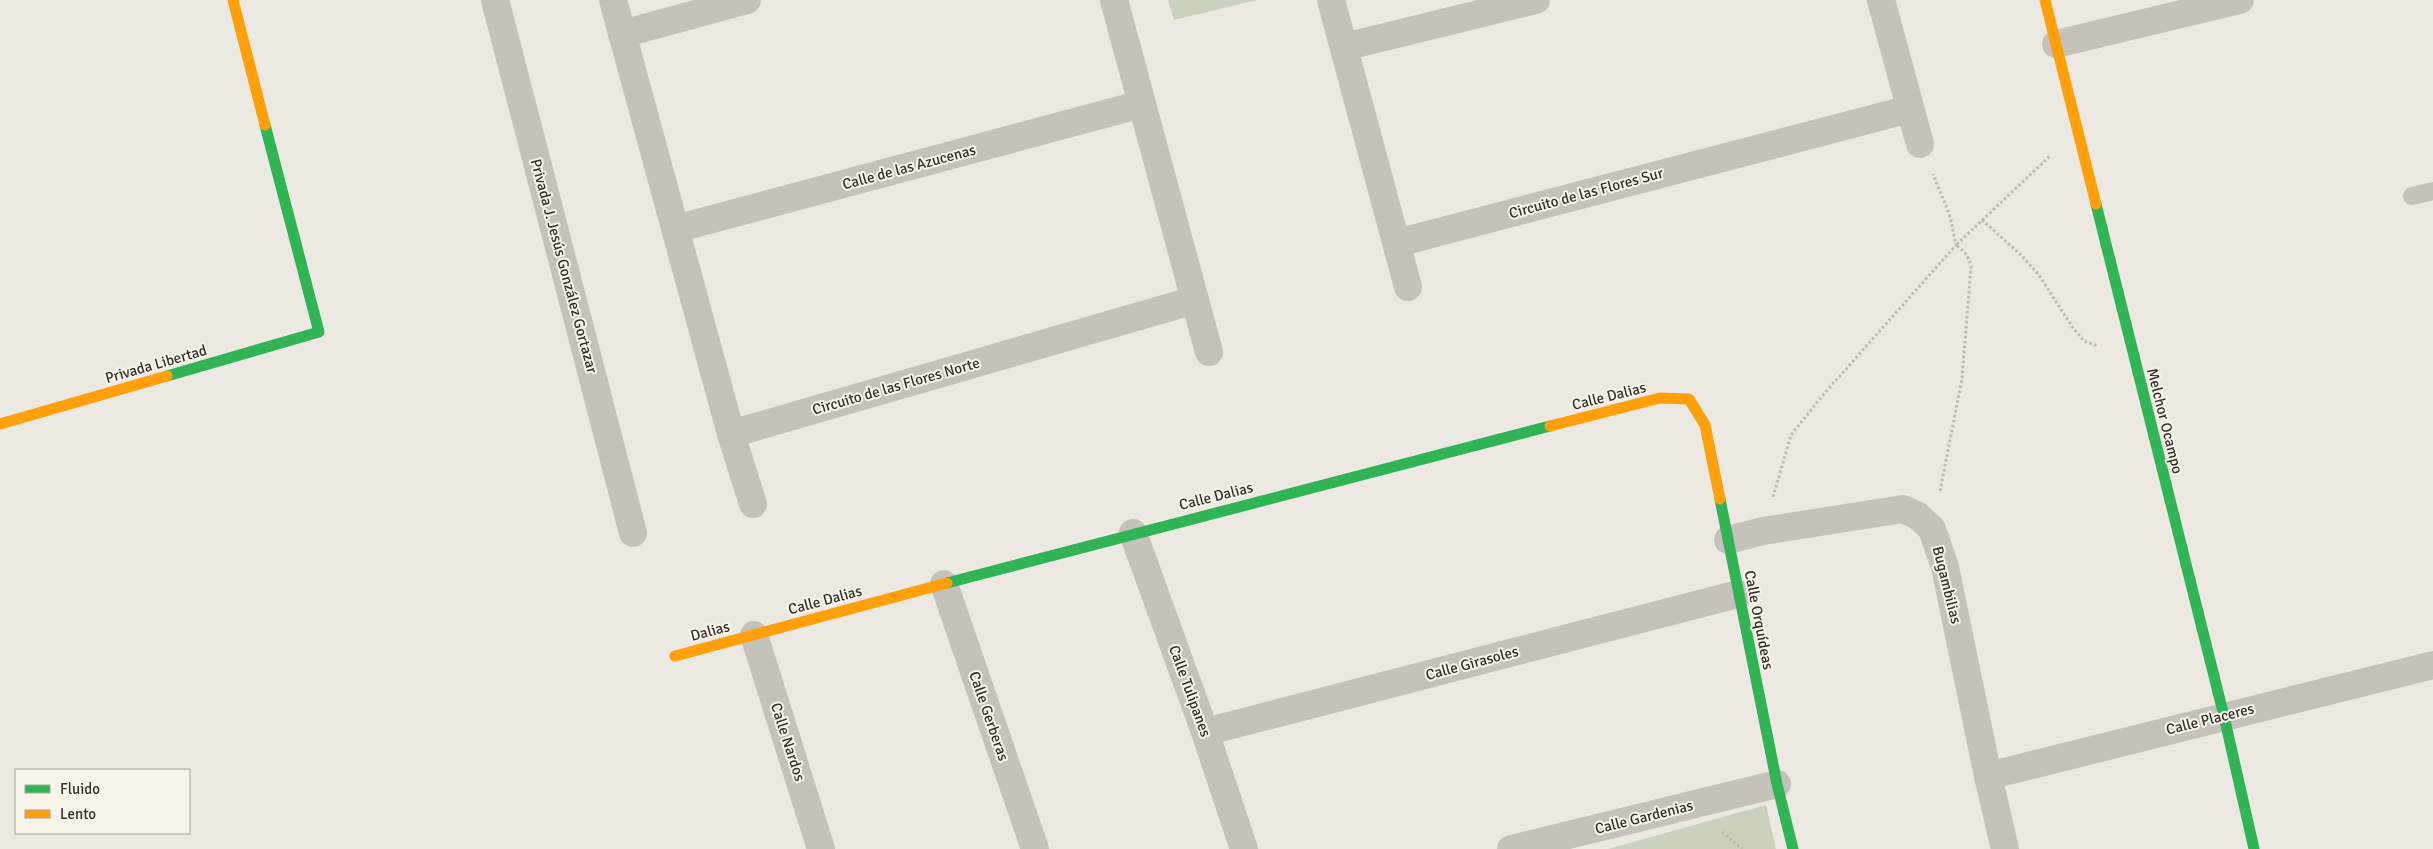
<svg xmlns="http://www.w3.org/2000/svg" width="2433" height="849" viewBox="0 0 2433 849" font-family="Signika,sans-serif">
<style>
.green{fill:#cad1bd}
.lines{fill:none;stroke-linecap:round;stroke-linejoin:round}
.path{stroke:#bebab3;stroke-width:3;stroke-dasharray:2.5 2.5;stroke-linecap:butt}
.lane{stroke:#c5c1bb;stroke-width:18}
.street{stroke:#c5c1bb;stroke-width:28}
.fast{stroke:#30b455;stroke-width:11}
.slow{stroke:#ff9f0a;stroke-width:11}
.labels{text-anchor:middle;stroke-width:4;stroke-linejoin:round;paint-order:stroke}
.street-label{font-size:15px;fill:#36302a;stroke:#f8f4ea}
</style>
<rect width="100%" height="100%" fill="#ece9e2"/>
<g class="green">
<polygon points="1168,0 1257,0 1174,20"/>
<polygon points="1766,805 1776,849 1608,849"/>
</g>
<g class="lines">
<g class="path">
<polyline points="1982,220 2020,254 2039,275 2073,328 2084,341 2098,346"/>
<path d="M1940,491L1962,379L1971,267C1969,256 1964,251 1956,245L2050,156"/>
<polyline points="1773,497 1791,435 1823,395 1956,245 1950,216 1933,174"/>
<polyline points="1722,832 1742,849"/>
</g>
<polyline class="lane" points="2412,196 2433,191"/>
<g class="street">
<polyline points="495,0 633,533"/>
<polyline points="613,0 731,434 753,504"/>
<polyline points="1114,0 1209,352"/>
<polyline points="1331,0 1408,287"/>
<polyline points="1881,0 1920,144"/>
<polyline points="622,34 747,0"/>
<polyline points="2056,44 2240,0"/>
<polyline points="1344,47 1536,0"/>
<polyline points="675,229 1142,104"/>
<polyline points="1397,243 1910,109"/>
<polyline points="731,434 1195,300"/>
<polyline points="1133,533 1205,732 1244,849"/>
<polyline points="1728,540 1763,531 1903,509 1918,516 1932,529 1945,567 1988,776 2005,849"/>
<polyline points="944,584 1035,849"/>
<polyline points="754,635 821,849"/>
<polyline points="1205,732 1738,594"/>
<polyline points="1988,776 2433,665"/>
<polyline points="1511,849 1777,784"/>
</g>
<g class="fast">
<polyline points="2096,204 2224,716 2254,849"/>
<polyline points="167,376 319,332 265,125"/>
<polyline points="1720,499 1777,784 1793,849"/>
<polyline points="947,583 1550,426"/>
</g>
<g class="slow">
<polyline points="233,0 265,125"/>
<polyline points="2045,0 2096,204"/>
<polyline points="0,424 167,376"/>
<polyline points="1550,426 1660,398 1689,399 1705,425 1720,499"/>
<polyline points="675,656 947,583"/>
</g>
</g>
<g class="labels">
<g class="street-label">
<text transform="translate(909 167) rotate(-15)" y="5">Calle de las Azucenas</text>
<text transform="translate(1586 193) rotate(-15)" y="5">Circuito de las Flores Sur</text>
<text transform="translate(564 266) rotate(75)" y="5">Privada J. Jesús González Gortazar</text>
<text transform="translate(156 364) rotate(-16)" y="5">Privada Libertad</text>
<text transform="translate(896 386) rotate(-16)" y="5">Circuito de las Flores Norte</text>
<text transform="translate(1609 396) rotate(-14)" y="5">Calle Dalias</text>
<text transform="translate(2165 421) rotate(76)" y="5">Melchor Ocampo</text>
<text transform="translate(1216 496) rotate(-14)" y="5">Calle Dalias</text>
<text transform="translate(1947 585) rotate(76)" y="5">Bugambilias</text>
<text transform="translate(825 600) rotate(-15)" y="5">Calle Dalias</text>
<text transform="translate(1759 620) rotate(79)" y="5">Calle Orquídeas</text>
<text transform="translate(710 631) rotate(-15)" y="5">Dalias</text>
<text transform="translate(1472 663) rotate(-15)" y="5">Calle Girasoles</text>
<text transform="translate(1190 691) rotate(70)" y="5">Calle Tulipanes</text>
<text transform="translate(989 716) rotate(71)" y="5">Calle Gerberas</text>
<text transform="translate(2210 719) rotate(-14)" y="5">Calle Placeres</text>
<text transform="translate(788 742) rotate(72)" y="5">Calle Nardos</text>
<text transform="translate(1644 817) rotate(-14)" y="5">Calle Gardenias</text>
</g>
</g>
<rect x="15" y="769" width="175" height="65" fill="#f8f4ea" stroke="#aaa69d"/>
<rect x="25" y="785" width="25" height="8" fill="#30b455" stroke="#aaa69d"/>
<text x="60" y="794" font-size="15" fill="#36302a">Fluido</text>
<rect x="25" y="810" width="25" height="8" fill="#ff9f0a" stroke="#aaa69d"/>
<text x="60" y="819" font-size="15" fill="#36302a">Lento</text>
</svg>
